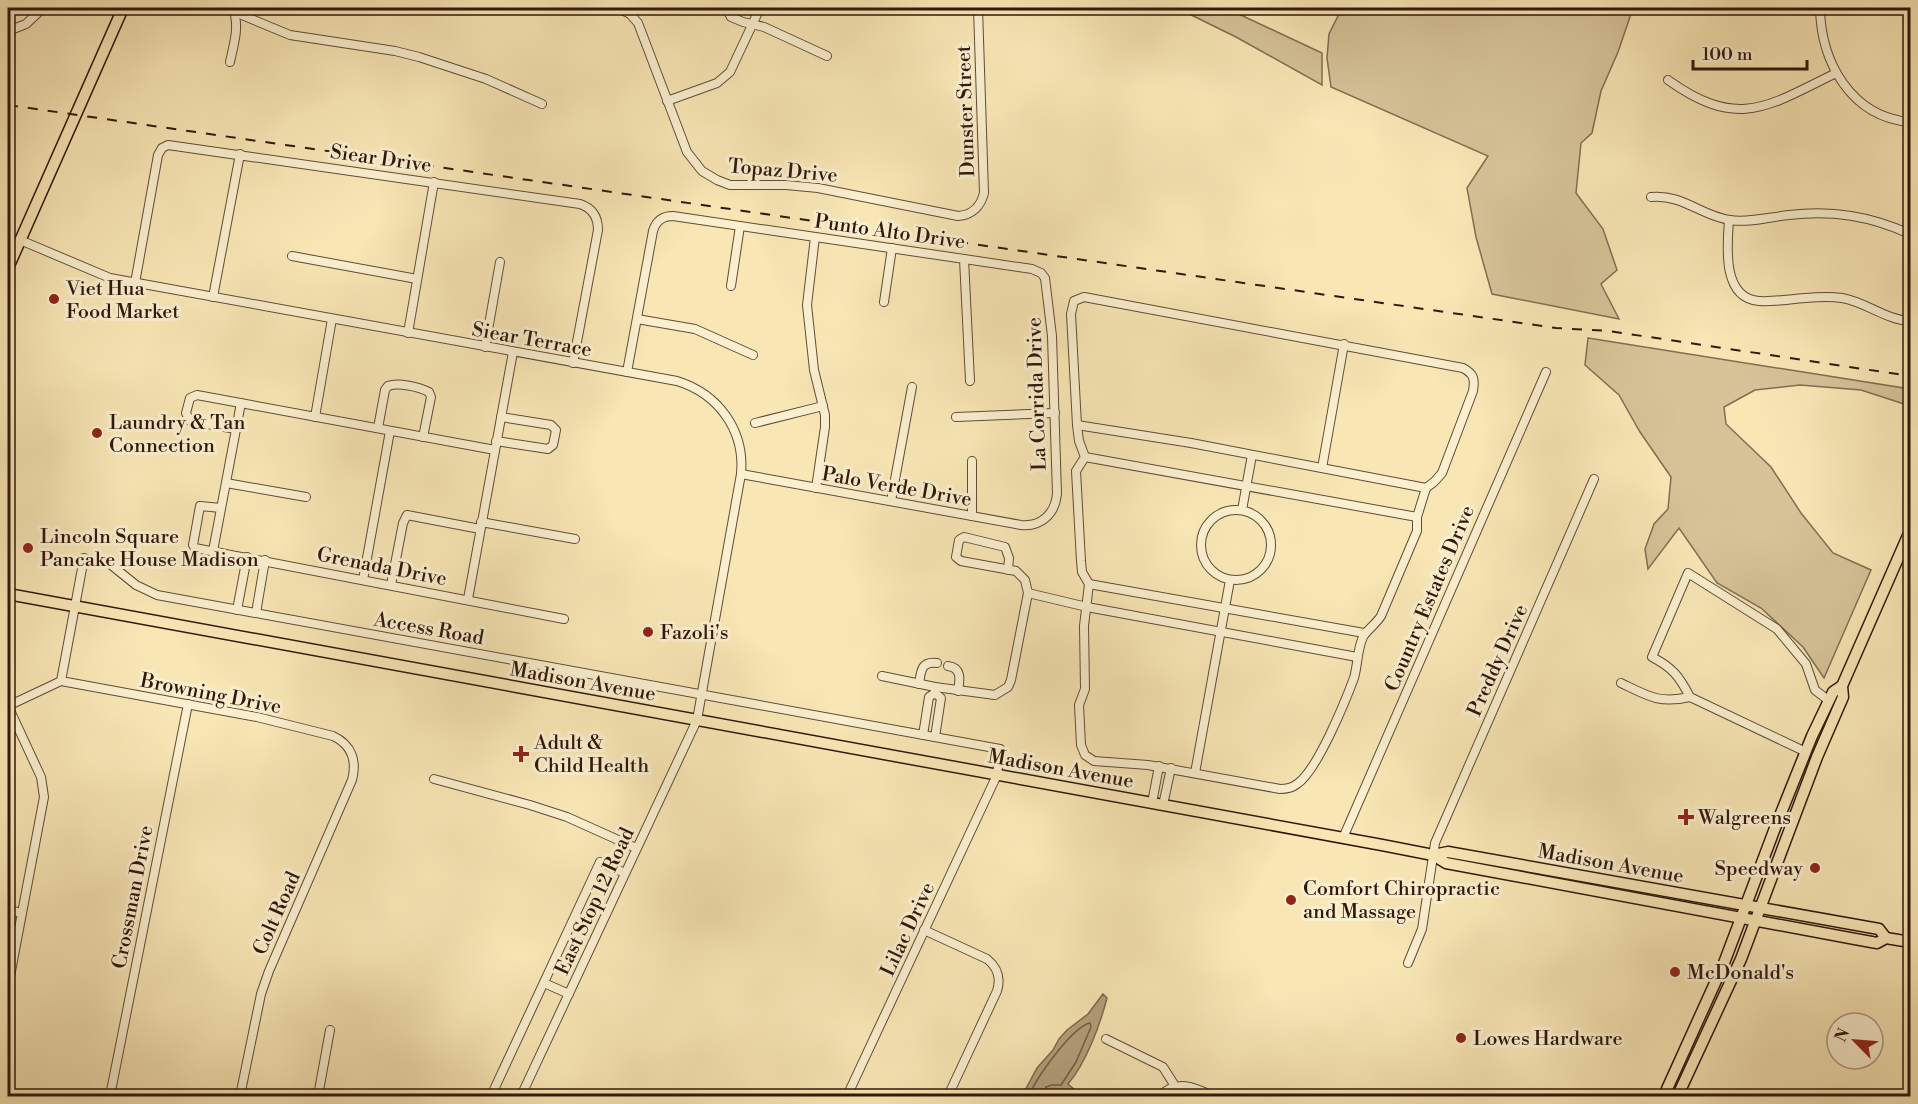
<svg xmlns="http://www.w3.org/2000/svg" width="1918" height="1104" viewBox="0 0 1918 1104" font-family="'Libre Bodoni',serif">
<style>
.green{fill:#d6c398;stroke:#836d52;stroke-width:1.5}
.water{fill:#b4a07b;stroke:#7f694e;stroke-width:1.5}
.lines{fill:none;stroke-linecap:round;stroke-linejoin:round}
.shore{stroke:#725c43;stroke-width:1.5}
.minor-casing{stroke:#624b36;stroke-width:10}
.major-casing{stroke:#30170b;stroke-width:13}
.minor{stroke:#faefcf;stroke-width:8}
.major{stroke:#f8e6b5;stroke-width:10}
.rail{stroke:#30170b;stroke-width:2;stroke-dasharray:10 10;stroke-linecap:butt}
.poi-dot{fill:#8f2418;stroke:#faefcf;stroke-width:2}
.labels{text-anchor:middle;stroke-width:6;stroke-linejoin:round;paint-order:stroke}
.street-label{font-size:20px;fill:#30170b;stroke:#faefcf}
.poi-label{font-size:20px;fill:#30170b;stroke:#faefcf;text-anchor:start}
</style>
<rect width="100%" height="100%" fill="#f8e6b5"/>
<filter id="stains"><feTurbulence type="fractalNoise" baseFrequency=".00333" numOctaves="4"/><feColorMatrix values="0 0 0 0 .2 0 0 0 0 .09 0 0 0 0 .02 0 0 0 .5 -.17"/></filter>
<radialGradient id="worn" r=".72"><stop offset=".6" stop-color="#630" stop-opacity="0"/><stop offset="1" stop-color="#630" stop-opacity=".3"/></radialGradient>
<g class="green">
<polygon points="1177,8 1226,8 1322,53 1322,85 1236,37"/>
<polygon points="1342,8 1633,8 1618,52 1601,91 1592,133 1581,143 1576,193 1603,229 1617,270 1601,284 1619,319 1492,294 1476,237 1467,188 1488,156 1331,87 1327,58 1329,34"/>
<polygon points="1588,338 1910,389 1910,404 1904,404 1861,390 1800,385 1755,390 1724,407 1726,424 1771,467 1801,513 1833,553 1871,570 1824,678 1803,647 1761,608 1717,583 1679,528 1648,569 1645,549 1654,524 1668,509 1671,477 1640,432 1619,395 1585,365"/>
</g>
<path class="water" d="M1103,994L1107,998C1100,1025 1086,1063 1068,1084L1074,1089V1094C1063,1093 1055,1087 1046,1096H1022L1037,1068L1053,1050L1059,1039L1067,1030L1088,1014Z"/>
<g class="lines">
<path class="shore" d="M1029,1096C1036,1078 1072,1027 1090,1023L1091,1027L1076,1062L1061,1085H1052L1046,1087L1042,1096"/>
<defs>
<g id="minor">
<polyline points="225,8 290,35 395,51 419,57 486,79 542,104"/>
<path d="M618,8L630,14L638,23L687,152L702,171L717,180L730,185H786L818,188L958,216C972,215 981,206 984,193L978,8"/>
<polyline points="726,8 731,17 743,22 764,27 827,56"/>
<path d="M1820,8C1821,62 1851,117 1910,122"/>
<polyline points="8,31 26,24 43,8"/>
<path d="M230,62C234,43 239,29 234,11"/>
<path d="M1668,80C1738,130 1767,107 1836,73"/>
<polyline points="667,101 717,83 730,72 760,8"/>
<path d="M1651,197C1683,194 1701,216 1730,220C1749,223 1770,217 1789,215C1833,210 1870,216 1910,234"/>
<path d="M1729,220C1727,247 1722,298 1759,301C1774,302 1790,299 1805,298C1817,297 1829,296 1842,298C1866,302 1886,320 1910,321"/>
<polyline points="815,237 807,305 814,370 825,415 825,427 816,488"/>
<path d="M20,240L110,278L677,381C719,394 745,431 741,474L697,720L521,1096"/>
<polyline points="292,256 417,279"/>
<polyline points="964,259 970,381"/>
<path d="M135,283L158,155L162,148L168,145L580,204C592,208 598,217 598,230L573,363"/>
<polyline points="731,286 740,226"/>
<polyline points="213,297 240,154"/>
<path d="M1084,297L1463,368C1474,374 1475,379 1473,391L1442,473L1434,482L1426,488L1417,517V531L1381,616C1376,624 1365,632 1363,637C1357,650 1358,664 1354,678C1345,702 1317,771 1297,784C1292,788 1286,789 1280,789L1148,765L1094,761L1085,755L1081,745L1079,705L1085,689L1084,626L1089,584L1082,572L1081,561L1076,471L1085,457L1079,441L1077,425L1071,314L1074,301Z"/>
<polyline points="884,302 892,248"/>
<polyline points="637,319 695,329 753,355"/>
<polyline points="408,333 434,182"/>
<polyline points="485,347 500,262"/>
<path d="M627,372L653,231C656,221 662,216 673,216L1032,269L1041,273L1045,278L1052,336L1057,494C1055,514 1041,527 1021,525L741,474"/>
<polyline points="315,417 332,319"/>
<polyline points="956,417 1055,413"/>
<polyline points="755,423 823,406"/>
<polyline points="1077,425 1191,443 1426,488"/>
<path d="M378,428L385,390L388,386C398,382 419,387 429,392L431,397L423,437"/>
<polyline points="236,429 190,421 186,413 190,398 197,395 495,450"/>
<polyline points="496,441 548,449 553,445 556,430 551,425 501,417"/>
<polyline points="1085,457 1417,517"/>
<polyline points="1322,468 1344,344"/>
<polyline points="226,483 306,497"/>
<polyline points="891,501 912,387"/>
<polyline points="221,508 200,506 193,545 195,548 564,619"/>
<circle cx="1236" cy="545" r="35"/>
<polyline points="1242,510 1252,455"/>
<polyline points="972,516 972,461"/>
<polyline points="481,522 575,539"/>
<polyline points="213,551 241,403"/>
<polyline points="1008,570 1009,558 1005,547 964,537 959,540 956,557 961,561 1016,571 1025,580 1028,593"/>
<polyline points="363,580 390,431"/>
<polyline points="1089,584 1364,633"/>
<polyline points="391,585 403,523 407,515 480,529"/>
<polyline points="468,599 513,352"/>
<polyline points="237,610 247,557"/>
<polyline points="256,613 265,560"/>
<path d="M948,666C962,668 960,679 958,691"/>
<polyline points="882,676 935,687 935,693 941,698 935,737"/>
<path d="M61,681L257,717L333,736C352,745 357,761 352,780L269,971L261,994L240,1096"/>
<path d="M1621,683C1648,696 1659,704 1690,697L1806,752"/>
<path d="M919,684C921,671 921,661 937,663"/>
<polyline points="935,687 995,695 1008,687 1011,680 1028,593 1087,607 1357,657"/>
<path d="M1690,697C1679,676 1673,668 1652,657L1688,573L1777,629L1806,664L1815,690L1828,700"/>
<polyline points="8,706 61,681 84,558 110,564 136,585 157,595 1000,749 997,775 847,1096"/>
<polyline points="923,735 929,697 935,693"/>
<polyline points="1195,773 1230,580"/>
<polyline points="434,779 530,805 567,817 636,848"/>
<polyline points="1152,803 1159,766"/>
<polyline points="1163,805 1171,768"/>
<polyline points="1343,838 1546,372"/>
<polyline points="8,910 22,913"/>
<path d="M924,930L987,959C998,968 1001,978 997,991L948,1096"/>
<polyline points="1408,963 1422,929 1435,843 1594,479"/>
<polyline points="544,983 569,994"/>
<polyline points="8,987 44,797 41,777 8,706"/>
<polyline points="1106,1039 1163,1067 1175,1086"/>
<polyline points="110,1096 188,704"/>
<polyline points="318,1096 330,1030"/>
<polyline points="491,1096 600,862 625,873"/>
<path d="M1160,1096C1177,1079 1194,1087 1213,1096"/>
</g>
<g id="major">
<polyline points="8,268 123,8"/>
<polyline points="8,594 1382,845 1433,855 1446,863 1855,939 1877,943 1886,938 1910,942"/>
<polyline points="1433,855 1448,852 1879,929 1886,938"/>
<polyline points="1669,1096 1667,1089 1724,963 1775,828 1812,736 1833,692 1842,686"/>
<polyline points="1674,1096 1679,1093 1741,959 1817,757 1843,697 1842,686 1910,531"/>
</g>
</defs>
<use href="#minor" class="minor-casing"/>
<use href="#major" class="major-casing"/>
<use href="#minor" class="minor"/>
<use href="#major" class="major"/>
<polyline class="rail" points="8,105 1556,328 1609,331 1910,376"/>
</g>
<g class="poi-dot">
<circle cx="54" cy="299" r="6"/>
<circle cx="97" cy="433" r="6"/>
<circle cx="28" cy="548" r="6"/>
<circle cx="648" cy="632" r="6"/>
<path d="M518 745h6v6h6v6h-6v6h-6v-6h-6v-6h6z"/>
<path d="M1683 808h6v6h6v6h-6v6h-6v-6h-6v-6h6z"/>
<circle cx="1815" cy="868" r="6"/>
<circle cx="1291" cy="900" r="6"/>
<circle cx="1675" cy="972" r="6"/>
<circle cx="1461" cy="1038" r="6"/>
</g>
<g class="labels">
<g class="street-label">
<text transform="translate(965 111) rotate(-92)" y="7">Dunster Street</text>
<text transform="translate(381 158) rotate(8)" y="7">Siear Drive</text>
<text transform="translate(783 170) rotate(5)" y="7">Topaz Drive</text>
<text transform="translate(890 231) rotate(8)" y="7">Punto Alto Drive</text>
<text transform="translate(532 339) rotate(10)" y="7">Siear Terrace</text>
<text transform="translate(1036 394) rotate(-92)" y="7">La Corrida Drive</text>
<text transform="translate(897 486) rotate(10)" y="7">Palo Verde Drive</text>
<text transform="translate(382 566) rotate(11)" y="7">Grenada Drive</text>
<text transform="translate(1429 598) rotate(-67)" y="7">Country Estates Drive</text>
<text transform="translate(429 628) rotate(10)" y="7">Access Road</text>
<text transform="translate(1497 660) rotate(-66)" y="7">Preddy Drive</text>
<text transform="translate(583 681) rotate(10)" y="7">Madison Avenue</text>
<text transform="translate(211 693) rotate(11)" y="7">Browning Drive</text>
<text transform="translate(1061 768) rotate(10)" y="7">Madison Avenue</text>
<text transform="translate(1611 863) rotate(10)" y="7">Madison Avenue</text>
<text transform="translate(132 897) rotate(-79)" y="7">Crossman Drive</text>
<text transform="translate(594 901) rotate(-65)" y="7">East Stop 12 Road</text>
<text transform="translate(276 913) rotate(-66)" y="7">Colt Road</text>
<text transform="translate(907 929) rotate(-65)" y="7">Lilac Drive</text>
</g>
<g class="poi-label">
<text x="66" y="295">Viet Hua<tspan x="66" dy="23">Food Market</tspan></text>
<text x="109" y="429">Laundry &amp; Tan<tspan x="109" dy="23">Connection</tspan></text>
<text x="40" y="543">Lincoln Square<tspan x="40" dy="23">Pancake House Madison</tspan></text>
<text x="660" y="639">Fazoli's</text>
<text x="534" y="749">Adult &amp;<tspan x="534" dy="23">Child Health</tspan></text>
<text x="1698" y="824">Walgreens</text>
<text x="1803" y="875" text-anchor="end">Speedway</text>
<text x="1303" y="895">Comfort Chiropractic<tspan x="1303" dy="23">and Massage</tspan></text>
<text x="1687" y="979">McDonald's</text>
<text x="1473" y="1045">Lowes Hardware</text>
</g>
</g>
<rect width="1918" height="1104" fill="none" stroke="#f8e6b5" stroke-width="30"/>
<rect x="9" y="9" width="1900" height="1086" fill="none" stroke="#30170b" stroke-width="3"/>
<rect x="15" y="15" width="1888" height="1074" fill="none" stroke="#30170b" stroke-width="1.5"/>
<g transform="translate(1855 1041) rotate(295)"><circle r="28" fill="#faefcf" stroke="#a99981" stroke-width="1.5"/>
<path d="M0-4.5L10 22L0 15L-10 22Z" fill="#8f2418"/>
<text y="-9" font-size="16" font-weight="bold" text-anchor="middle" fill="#30170b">N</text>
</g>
<path d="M1693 60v9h114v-9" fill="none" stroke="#30170b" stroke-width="3"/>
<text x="1702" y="60" font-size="18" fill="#30170b" stroke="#faefcf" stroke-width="4.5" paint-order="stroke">100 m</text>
<rect width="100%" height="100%" filter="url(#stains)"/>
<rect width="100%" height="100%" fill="url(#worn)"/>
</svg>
